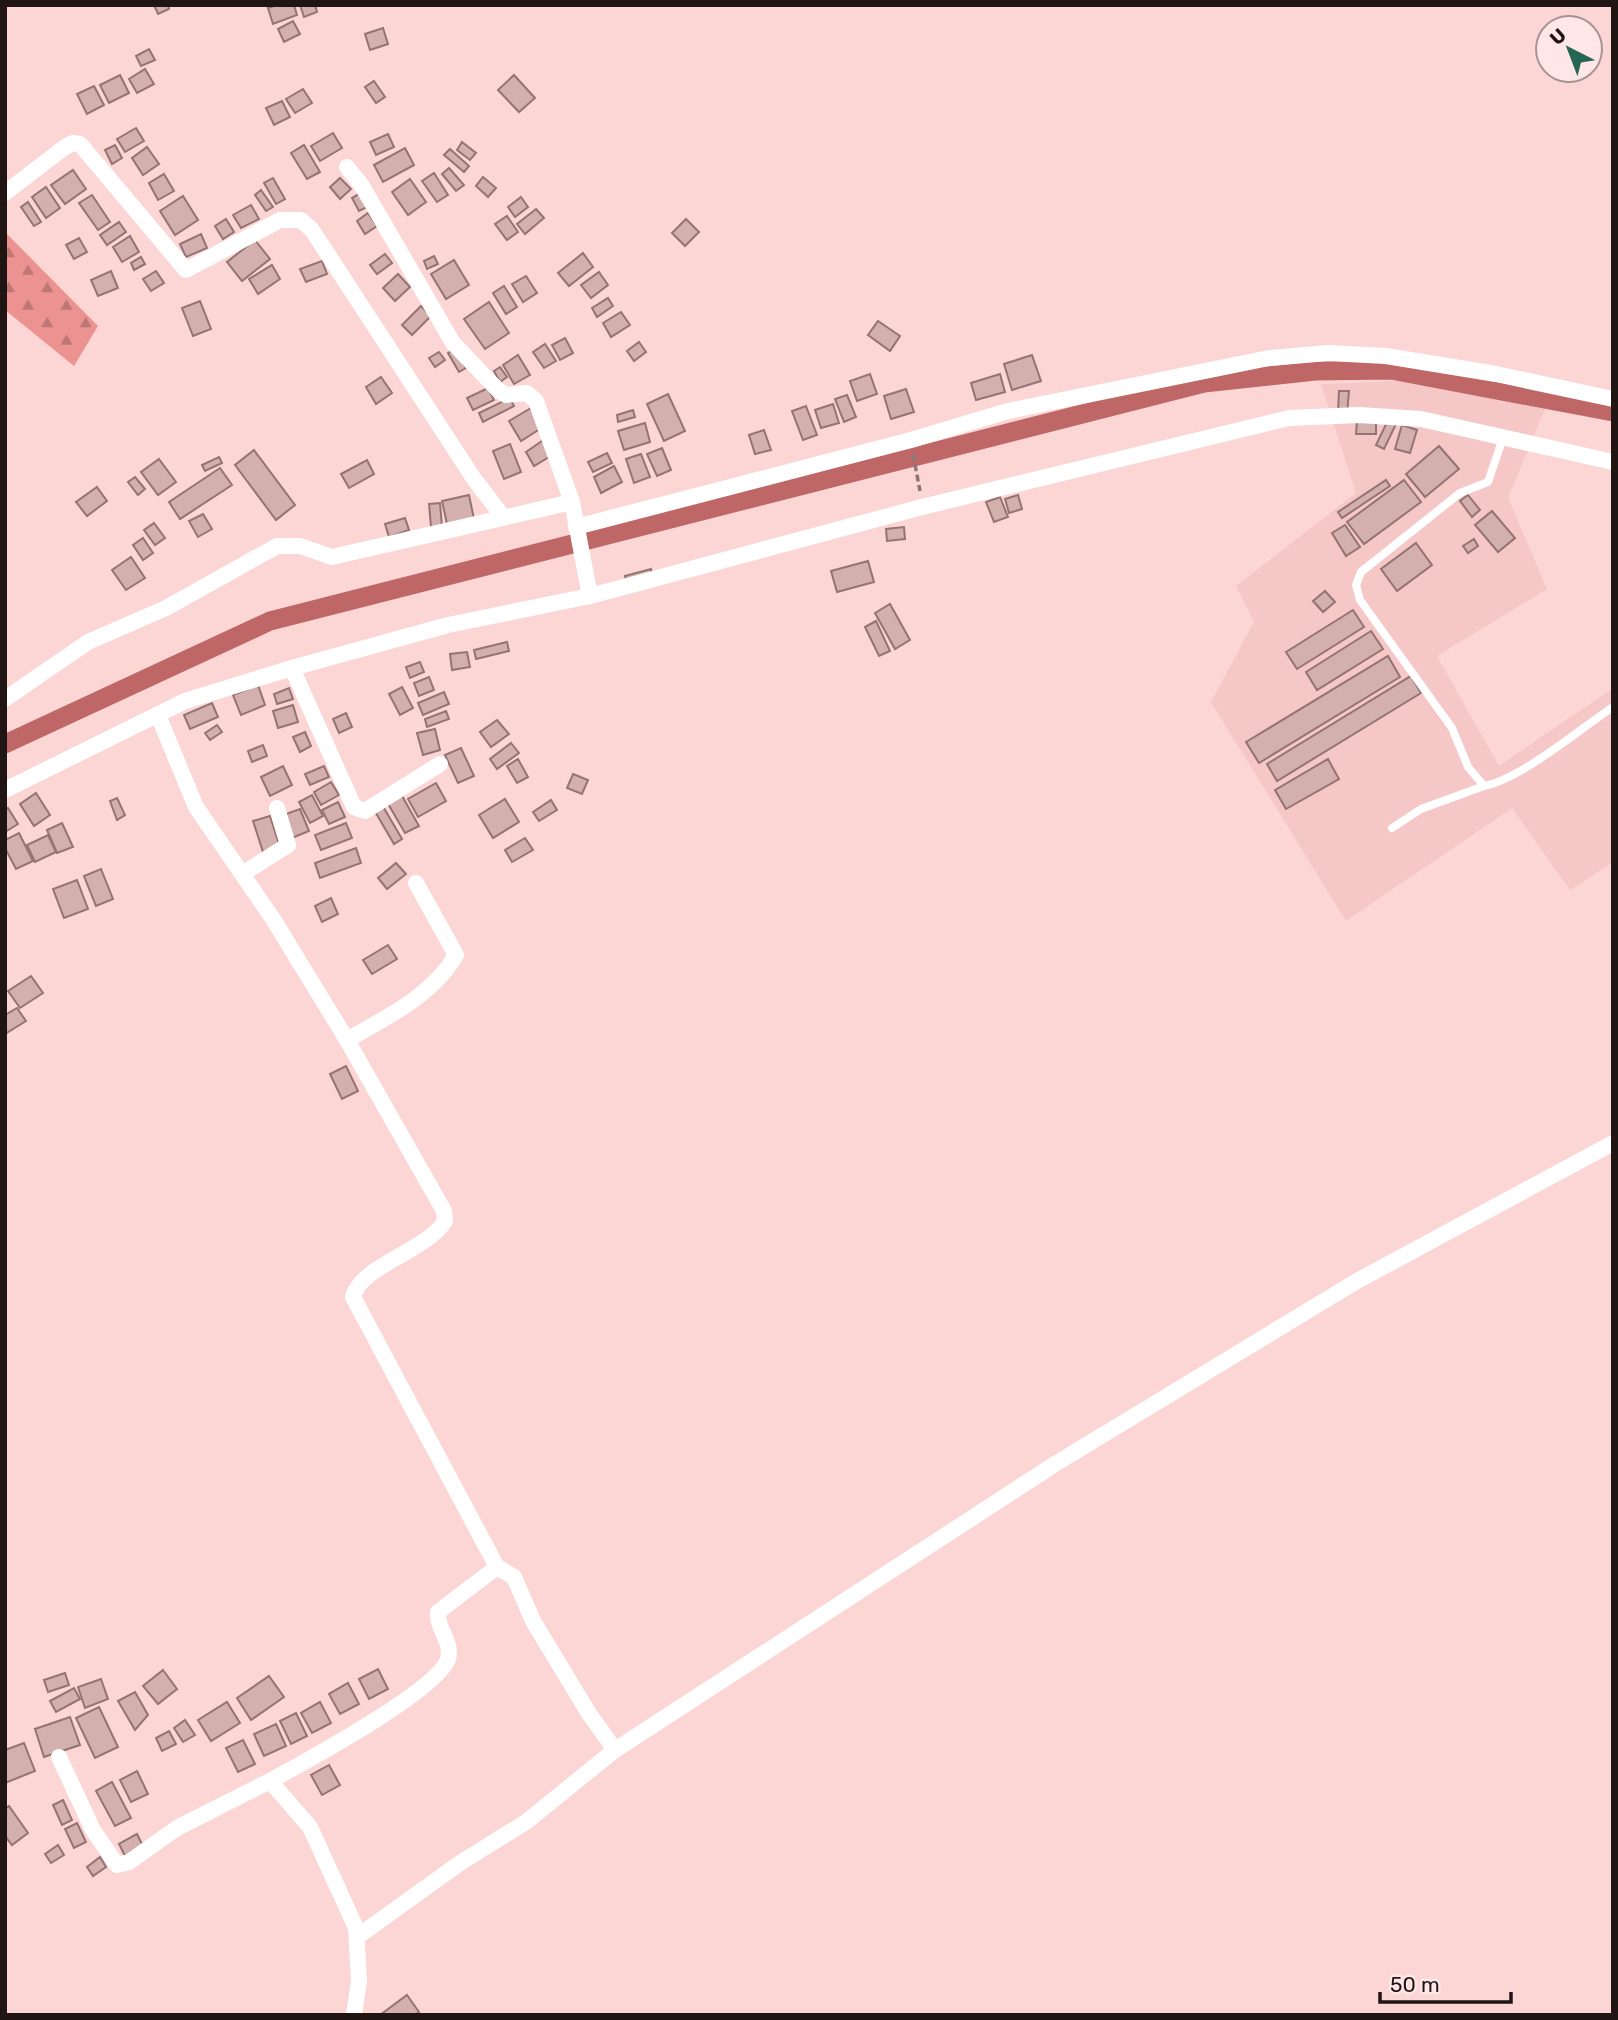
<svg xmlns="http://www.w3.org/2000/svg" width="1618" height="2020" viewBox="0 0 1618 2020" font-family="Rubik,sans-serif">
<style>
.built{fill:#f5c7c6}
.forest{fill:url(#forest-firs)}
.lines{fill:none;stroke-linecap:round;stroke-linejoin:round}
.canal{stroke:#bf6667;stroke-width:19}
.building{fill:#d3b0ae;stroke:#947372;stroke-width:2}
.path{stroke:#8f7675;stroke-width:3.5;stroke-dasharray:7 3.5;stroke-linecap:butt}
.lane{stroke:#fff;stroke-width:8}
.street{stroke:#fff;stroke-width:16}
</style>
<defs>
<pattern id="forest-firs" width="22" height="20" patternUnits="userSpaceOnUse" patternTransform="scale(1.75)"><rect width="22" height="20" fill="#ec9392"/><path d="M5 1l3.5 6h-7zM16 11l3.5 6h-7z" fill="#bf7776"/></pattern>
</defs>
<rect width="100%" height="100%" fill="#fcd6d5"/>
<polygon class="built" points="1448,379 1549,399 1508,498 1547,589 1437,656 1499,766 1613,688 1613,862 1570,890 1512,808 1346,921 1211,702 1254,622 1236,586 1356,493 1321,384"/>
<polygon class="forest" points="5,232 98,326 74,366 5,310"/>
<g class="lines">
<polyline class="canal" points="5,744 270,621 1204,383 1315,371 1391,370 1613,412"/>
</g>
<g class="building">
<polygon points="154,5 168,5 169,9 158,14"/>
<polygon points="277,5 294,5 297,15 273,24 268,8"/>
<polygon points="300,5 315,5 317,12 304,17"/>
<polygon points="293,21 300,34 284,42 278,29"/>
<polygon points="383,28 388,44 370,50 365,34"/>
<polygon points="149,49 155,60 141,66 136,56"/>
<polygon points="145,69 154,84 137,93 129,79"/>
<polygon points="120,75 129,93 109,103 100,85"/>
<polygon points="514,75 535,98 519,112 498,90"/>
<polygon points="374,81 385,97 376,103 365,87"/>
<polygon points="94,86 104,105 87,114 77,94"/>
<polygon points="303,89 312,103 295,113 286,99"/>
<polygon points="282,101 290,117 274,125 266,108"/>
<polygon points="136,128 144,141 125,152 117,139"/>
<polygon points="333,133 342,148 320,161 311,146"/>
<polygon points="388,134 394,147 376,155 370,142"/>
<polygon points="462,142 476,153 470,160 457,150"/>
<polygon points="115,145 122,158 112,164 105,150"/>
<polygon points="304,145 320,172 307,179 291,153"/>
<polygon points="147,147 159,164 143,175 132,158"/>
<polygon points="405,148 414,165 383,182 374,165"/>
<polygon points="450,149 469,166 464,172 444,155"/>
<polygon points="449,168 464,185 456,191 442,174"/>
<polygon points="73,170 86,189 65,204 51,185"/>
<polygon points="434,173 448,195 437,202 422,181"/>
<polygon points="164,174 174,191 158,200 149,183"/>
<polygon points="483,177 496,188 488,197 476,186"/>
<polygon points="273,178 285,199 276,204 264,183"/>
<polygon points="340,178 351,189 340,199 330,187"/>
<polygon points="410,179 426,202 408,215 392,192"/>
<polygon points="46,187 60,208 46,218 32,197"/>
<polygon points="261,190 273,207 266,211 255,195"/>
<polygon points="361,193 367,207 359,211 352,198"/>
<polygon points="92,195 110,222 98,230 79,203"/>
<polygon points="183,196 198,220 175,235 160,211"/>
<polygon points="521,197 528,207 515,217 508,207"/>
<polygon points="28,202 41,222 34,226 21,207"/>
<polygon points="251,205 259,219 241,228 233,215"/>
<polygon points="536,209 544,218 525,234 517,224"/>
<polygon points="368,213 377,226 365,234 357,221"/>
<polygon points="507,216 518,232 507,240 495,224"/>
<polygon points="226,219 234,232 223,239 215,226"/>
<polygon points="686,219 699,232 685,246 672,233"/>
<polygon points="119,222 126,232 107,245 100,235"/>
<polygon points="201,234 207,248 186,257 180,244"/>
<polygon points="130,236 139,252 122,262 113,247"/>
<polygon points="79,238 87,252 74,259 66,245"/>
<polygon points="255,240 270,259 242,281 227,262"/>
<polygon points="583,253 593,267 569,286 558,273"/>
<polygon points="385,254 392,263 377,274 370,265"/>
<polygon points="434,256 438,264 427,269 424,261"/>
<polygon points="141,257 145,264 134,270 131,263"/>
<polygon points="454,260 469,285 446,299 431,274"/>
<polygon points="322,261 327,274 306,282 300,269"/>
<polygon points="272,265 280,279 258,294 249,279"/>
<polygon points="111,271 118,288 98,296 91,280"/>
<polygon points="156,271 164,283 151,291 143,279"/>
<polygon points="599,272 608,285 591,298 581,285"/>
<polygon points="398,274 410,287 395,301 383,288"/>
<polygon points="526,276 537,293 523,302 512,284"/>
<polygon points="504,286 517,307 506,314 493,293"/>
<polygon points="608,298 613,306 597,317 592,308"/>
<polygon points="200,301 211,329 193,336 182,308"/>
<polygon points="489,302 509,333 485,349 464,319"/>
<polygon points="421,306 431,316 412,335 402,325"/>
<polygon points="621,312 630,325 611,337 603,323"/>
<polygon points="878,321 900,336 890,351 868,335"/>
<polygon points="565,338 573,353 560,360 552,345"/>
<polygon points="639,342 646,352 634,361 627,351"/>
<polygon points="545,344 556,361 544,368 533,352"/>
<polygon points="455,349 466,368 459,372 448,353"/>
<polygon points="439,352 445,360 435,367 429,358"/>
<polygon points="518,355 530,375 514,384 503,365"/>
<polygon points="1032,355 1041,381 1012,390 1004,364"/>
<polygon points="500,367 507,377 500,382 494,371"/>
<polygon points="870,374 877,394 857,401 850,381"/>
<polygon points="1000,374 1005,392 976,400 971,383"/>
<polygon points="381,377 392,393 376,404 366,387"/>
<polygon points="488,388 494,400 473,410 467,398"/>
<polygon points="906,389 914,412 891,419 884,396"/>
<polygon points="1339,391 1349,391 1347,414 1338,413"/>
<polygon points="668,394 685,431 664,441 647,404"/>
<polygon points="847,395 856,417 844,422 835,399"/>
<polygon points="510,398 514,406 483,422 479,413"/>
<polygon points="833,404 839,423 821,428 815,410"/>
<polygon points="806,406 817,435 803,440 792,411"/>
<polygon points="531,408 543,427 521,441 509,421"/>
<polygon points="633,410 635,417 618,422 617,415"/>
<polygon points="1389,418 1397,422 1384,449 1376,445"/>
<polygon points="1357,421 1376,422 1376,434 1356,434"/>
<polygon points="645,423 650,442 624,450 618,431"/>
<polygon points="1402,425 1417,430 1410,453 1395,449"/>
<polygon points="764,430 771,450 755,454 749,435"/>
<polygon points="545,439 554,454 534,466 526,452"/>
<polygon points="510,444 521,472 504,479 493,451"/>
<polygon points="1439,446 1459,469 1425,497 1406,474"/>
<polygon points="662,448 671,470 657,476 647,454"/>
<polygon points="254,450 295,505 276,520 235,465"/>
<polygon points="607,453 612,463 593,472 588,462"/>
<polygon points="641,454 650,477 634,483 626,459"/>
<polygon points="219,457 222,463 205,471 202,465"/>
<polygon points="159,459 176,482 158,495 141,472"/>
<polygon points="367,460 374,474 349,488 341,474"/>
<polygon points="614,466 622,482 601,493 594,477"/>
<polygon points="220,468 232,485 180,519 169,502"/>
<polygon points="135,477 145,489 138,495 128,482"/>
<polygon points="1386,480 1390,486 1342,518 1338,512"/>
<polygon points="1404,480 1421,502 1364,544 1347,522"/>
<polygon points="97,487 107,501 87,516 76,502"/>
<polygon points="469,495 474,519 447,524 442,501"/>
<polygon points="1018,495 1022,509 1009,513 1005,499"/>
<polygon points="1468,495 1480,510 1472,517 1460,501"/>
<polygon points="1000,497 1008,517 994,522 986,502"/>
<polygon points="440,503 442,527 431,527 429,504"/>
<polygon points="1492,511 1515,538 1498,552 1475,525"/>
<polygon points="203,514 212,529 198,537 189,521"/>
<polygon points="405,518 409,530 389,537 385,524"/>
<polygon points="154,523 165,538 155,545 144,530"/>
<polygon points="1345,525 1360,547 1346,556 1332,533"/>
<polygon points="904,527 905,539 887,541 886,529"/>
<polygon points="143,538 153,553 143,560 133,545"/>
<polygon points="1474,539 1478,546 1468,553 1463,546"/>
<polygon points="1416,543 1432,565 1397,591 1381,569"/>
<polygon points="131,557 145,578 126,590 112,570"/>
<polygon points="868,561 874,582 837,592 831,571"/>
<polygon points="651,569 653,577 627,584 625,576"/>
<polygon points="1325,591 1335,602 1323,612 1313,601"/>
<polygon points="890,604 910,640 895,649 875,613"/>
<polygon points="1353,610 1364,627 1297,669 1286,652"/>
<polygon points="876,621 890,651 879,656 865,627"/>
<polygon points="1371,631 1383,649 1317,690 1306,672"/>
<polygon points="507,642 509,651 476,659 474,650"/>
<polygon points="467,652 470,667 452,670 450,654"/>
<polygon points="1388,656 1400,677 1259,763 1246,742"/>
<polygon points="420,662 424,672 410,678 406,667"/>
<polygon points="1411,676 1421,693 1277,781 1267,764"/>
<polygon points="429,677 434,690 419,696 414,683"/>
<polygon points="258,685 265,705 241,715 233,695"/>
<polygon points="402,687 413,708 400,715 389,694"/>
<polygon points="289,688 293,699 277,704 274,694"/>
<polygon points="444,692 449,704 423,715 418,703"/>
<polygon points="212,703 218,717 190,729 184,715"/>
<polygon points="293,705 298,722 278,728 273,711"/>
<polygon points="446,711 449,719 427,727 425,719"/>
<polygon points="346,713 352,727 339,733 333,719"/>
<polygon points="497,720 509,734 491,747 480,732"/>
<polygon points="217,725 222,732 210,740 205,733"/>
<polygon points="435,729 440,750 423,755 417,733"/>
<polygon points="305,732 311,746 300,752 293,737"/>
<polygon points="511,743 519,753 497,769 490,759"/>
<polygon points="263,745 267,756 252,762 248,751"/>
<polygon points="461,748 474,776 458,783 445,755"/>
<polygon points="518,759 528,777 517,783 507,766"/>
<polygon points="1328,759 1339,779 1286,809 1275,790"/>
<polygon points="283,766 292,785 270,796 261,777"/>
<polygon points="324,766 329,777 310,785 305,774"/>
<polygon points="573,774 588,780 582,794 567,788"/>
<polygon points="331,782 339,795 321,805 314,792"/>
<polygon points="436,783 446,801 418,817 408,799"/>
<polygon points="36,793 50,815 34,826 20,804"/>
<polygon points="401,794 419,826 405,833 387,802"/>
<polygon points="312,795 323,816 310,823 299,802"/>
<polygon points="117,798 125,815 117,820 110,801"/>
<polygon points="505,799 519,822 493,838 479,815"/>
<polygon points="551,800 557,810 539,821 533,812"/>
<polygon points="338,802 345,817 329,824 322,810"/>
<polygon points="381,803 402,839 394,844 373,808"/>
<polygon points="8,808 18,824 5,832 5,810"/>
<polygon points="300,809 309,831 292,838 283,815"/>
<polygon points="270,816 280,847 263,852 253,821"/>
<polygon points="62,823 73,847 57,853 47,830"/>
<polygon points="346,823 352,838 321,850 315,835"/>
<polygon points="19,833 33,861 16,869 5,848 5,840"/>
<polygon points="48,835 56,852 35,862 27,845"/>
<polygon points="525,838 533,850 512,862 505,850"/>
<polygon points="356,848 361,863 320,878 315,863"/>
<polygon points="396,863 406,874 387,889 378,878"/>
<polygon points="101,869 113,899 96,906 84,876"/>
<polygon points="77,880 88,909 64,918 53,889"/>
<polygon points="331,898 338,914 322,922 315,906"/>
<polygon points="388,945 397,959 372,974 363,960"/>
<polygon points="31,976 43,993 20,1008 8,991"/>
<polygon points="17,1008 26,1021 5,1034 5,1015"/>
<polygon points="346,1066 358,1091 342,1099 330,1074"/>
<polygon points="378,1669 388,1689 369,1699 359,1679"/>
<polygon points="163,1670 177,1689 158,1704 143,1686"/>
<polygon points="65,1673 69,1685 48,1692 44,1680"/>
<polygon points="269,1676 284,1697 251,1720 237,1698"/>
<polygon points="101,1679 108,1699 85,1708 78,1687"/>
<polygon points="348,1683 359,1704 340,1714 329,1694"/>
<polygon points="74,1688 80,1699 56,1712 50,1701"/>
<polygon points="135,1692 148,1715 135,1730 118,1701"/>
<polygon points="227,1702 240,1723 211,1741 198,1720"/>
<polygon points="320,1702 331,1723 312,1733 301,1713"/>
<polygon points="99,1707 118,1747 95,1758 76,1718"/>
<polygon points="296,1713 307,1736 291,1744 280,1721"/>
<polygon points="70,1717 80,1745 44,1757 35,1729"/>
<polygon points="185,1720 195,1735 183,1742 174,1728"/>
<polygon points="276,1724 286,1746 264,1756 254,1734"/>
<polygon points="169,1731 176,1744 162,1751 156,1738"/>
<polygon points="243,1740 255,1764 238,1772 226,1748"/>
<polygon points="24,1743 35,1771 5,1783 5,1750"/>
<polygon points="329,1765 340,1785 322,1795 311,1775"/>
<polygon points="137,1771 148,1794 131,1802 120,1780"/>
<polygon points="112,1782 131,1818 115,1826 96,1791"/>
<polygon points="63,1800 72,1820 62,1825 53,1805"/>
<polygon points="9,1806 28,1833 12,1845 5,1836 5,1809"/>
<polygon points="77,1823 86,1842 74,1848 65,1829"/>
<polygon points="137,1834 143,1846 125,1856 119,1844"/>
<polygon points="58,1845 64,1855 51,1863 45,1854"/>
<polygon points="100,1857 106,1867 93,1876 87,1867"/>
<polygon points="407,1995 419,2012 415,2015 380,2015"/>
</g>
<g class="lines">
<polyline class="path" points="913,454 920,491"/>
<g class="lane">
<path d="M1484,786C1521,779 1580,729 1613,707"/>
<polyline points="1392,828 1421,809 1484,786 1468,767 1452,728 1360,600 1356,585 1361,572 1460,493 1488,482 1503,438"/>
</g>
<g class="street">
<polyline points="347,167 362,186 453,343 498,390 506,395 527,393 536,401 572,502 590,596"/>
<polyline points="5,193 65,147 73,143 80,144 186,270 280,220 301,220 312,230 474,479 504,518"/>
<polyline points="576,527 911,440 1008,411 1269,358 1328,353 1386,356 1496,374 1613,399"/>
<polyline points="292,668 354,807 365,811 440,764"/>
<polyline points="5,699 88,642 166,608 277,546 300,546 332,557 572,502"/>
<polyline points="158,715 196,807 273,919 347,1040"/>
<polyline points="5,790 185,701 292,668 448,625 590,596 922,507 1289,418 1359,415 1421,419 1613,462"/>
<polyline points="242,874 288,845 277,808"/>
<polyline points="497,1567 514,1577 533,1621 588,1712 615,1750 1055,1464 1357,1281 1613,1143"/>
<polyline points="59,1757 93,1830 117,1865 129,1862 177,1828 270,1781 310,1827 356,1928 359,1981 354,2015"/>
<path d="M270,1781C304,1762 437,1691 448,1659C453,1642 436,1628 438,1612L497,1567L353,1297C361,1265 427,1251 445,1221L444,1211L347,1040C387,1017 433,995 456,955L416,883"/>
<polyline points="357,1937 460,1863 526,1822 615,1750"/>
</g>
</g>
<rect width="1618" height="2020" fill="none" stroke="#211514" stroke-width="14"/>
<g transform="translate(1569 49) rotate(318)"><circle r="33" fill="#fee7e6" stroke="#a69392" stroke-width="2"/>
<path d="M0-5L12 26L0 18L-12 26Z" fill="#276654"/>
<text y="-10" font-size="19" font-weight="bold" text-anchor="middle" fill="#211514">U</text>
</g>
<path d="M1380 1992v10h131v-10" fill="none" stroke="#211514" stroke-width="3.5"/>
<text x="1390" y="1992" font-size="21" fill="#211514" stroke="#fee7e6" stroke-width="5" paint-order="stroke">50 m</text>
</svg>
